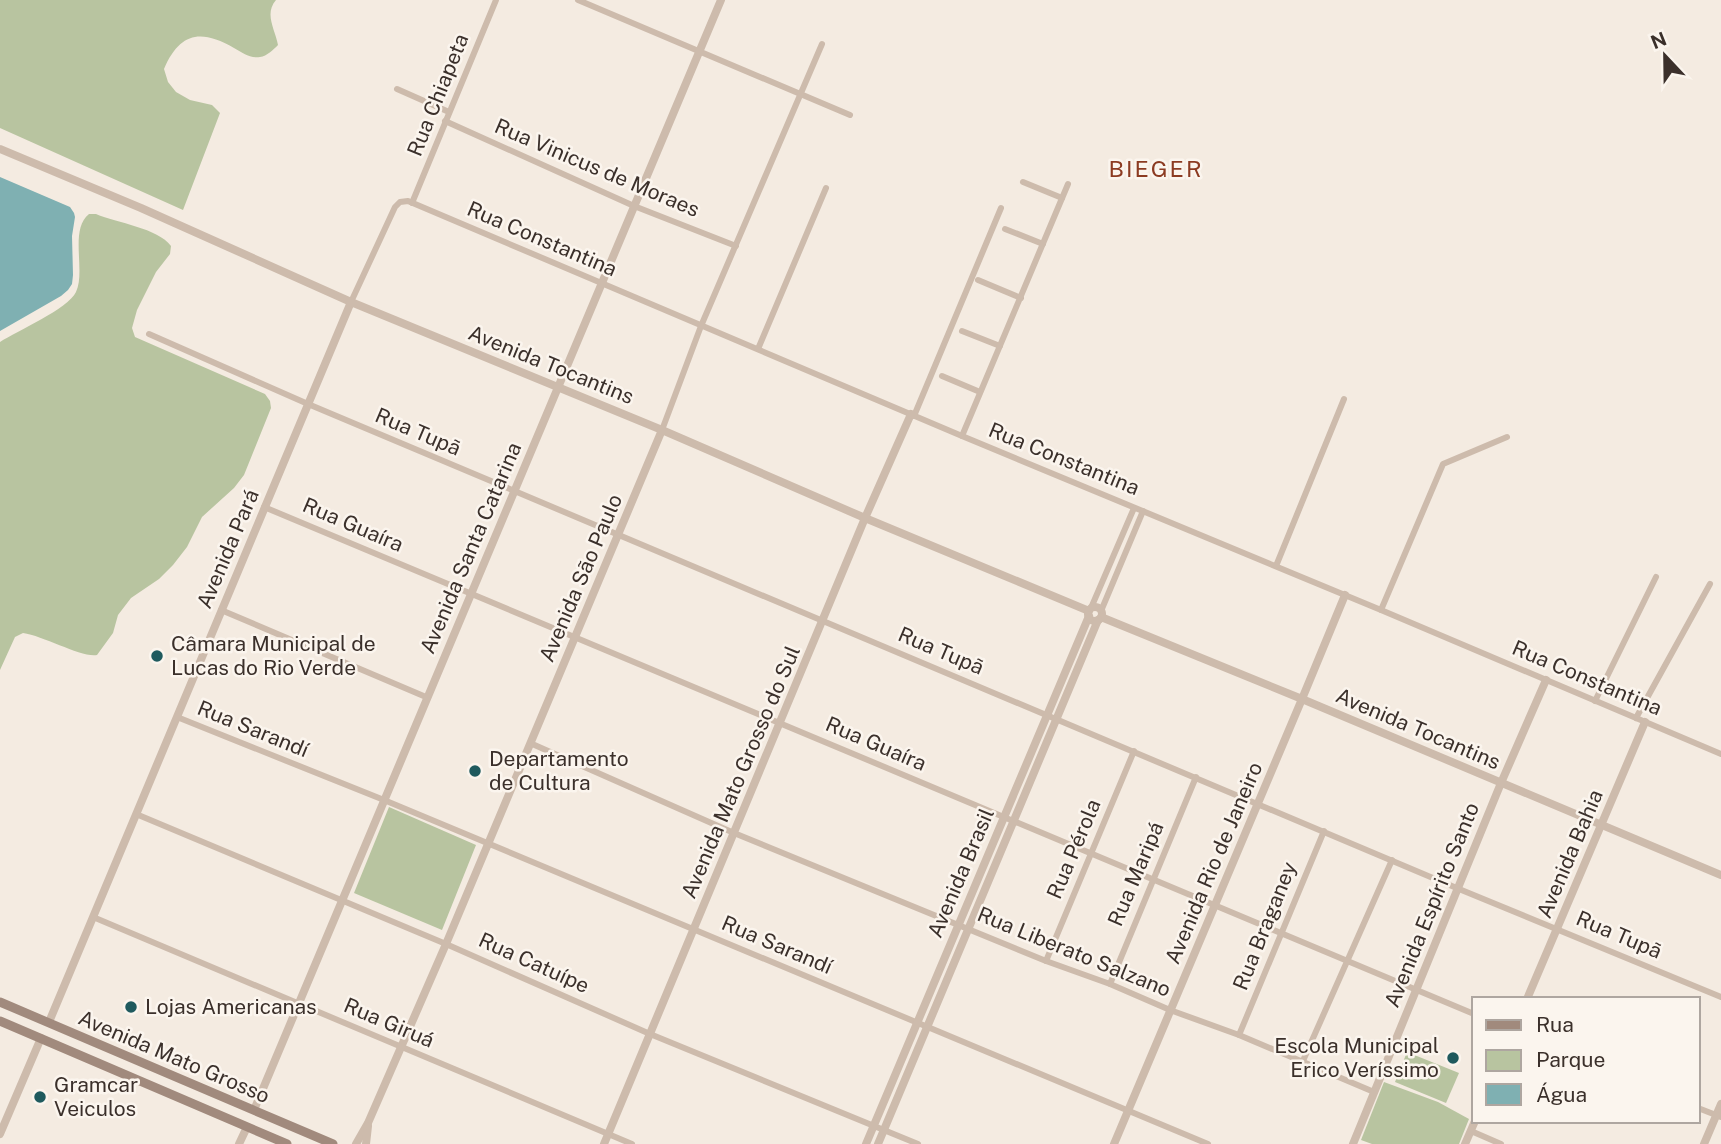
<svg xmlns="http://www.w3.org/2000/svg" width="1721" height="1144" viewBox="0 0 1721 1144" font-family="'Public Sans',sans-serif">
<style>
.green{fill:#b8c4a0}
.water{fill:#7fb0b2}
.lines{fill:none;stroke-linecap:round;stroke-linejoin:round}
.minor{stroke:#cdbbac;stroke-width:6}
.tertiary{stroke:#cdbbac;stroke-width:8}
.secondary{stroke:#a18a7d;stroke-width:9}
.poi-dot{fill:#1f5a5e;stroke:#fbf5ee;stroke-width:2.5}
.labels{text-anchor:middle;stroke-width:5;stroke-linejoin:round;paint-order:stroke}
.street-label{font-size:21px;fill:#3b302b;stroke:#fbf5ee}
.poi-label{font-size:21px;fill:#3b302b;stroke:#fbf5ee;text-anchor:start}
.neighbourhood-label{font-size:23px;letter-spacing:2px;fill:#8c3b22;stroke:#fbf5ee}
</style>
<rect width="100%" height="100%" fill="#f4ebe1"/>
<g class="green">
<path d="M0,0H276C264,14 275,29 278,45C273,50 267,56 260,57C250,59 242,52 234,48C201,29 180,32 164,69L168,82L176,92L190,100L212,105L220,113L183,210L0,128Z"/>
<path d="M89,214H96C117,223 158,228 171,246L170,254L156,272L137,310L132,328L135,337L265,394L270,401L271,408L244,475L234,488L202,517L187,547L173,565L159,579L131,598L118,615L113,633L97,655C82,658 44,636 23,633L15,637L0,670V342C17,331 68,309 76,292C86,271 69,230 89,214Z"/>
<polygon points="389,807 476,845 442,930 354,893"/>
<polygon points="1407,1052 1459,1073 1446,1103 1395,1082"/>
<polygon points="1384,1082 1438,1102 1469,1119 1459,1144 1372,1144 1361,1140"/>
</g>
<polygon class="water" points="0,177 70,207 74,213 75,217 72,236 73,275 72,284 68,290 61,296 0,331"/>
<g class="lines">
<g class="minor">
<polyline points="578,0 850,115"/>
<polyline points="397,89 449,112"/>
<polyline points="445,121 634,206 736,246"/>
<polyline points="1023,182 1062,198"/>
<polyline points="412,203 496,0"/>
<polyline points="1005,229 1043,244"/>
<polyline points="978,280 1021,298"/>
<polyline points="351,302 395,207 400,202 408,201 962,436 1381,610 1721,754"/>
<polyline points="962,331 1000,346"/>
<polyline points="149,334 308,404 1459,889 1721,997"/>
<polyline points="758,349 826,188"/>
<polyline points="942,376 980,392"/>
<polyline points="914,416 1001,208"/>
<polyline points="662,430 701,326 822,44"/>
<polyline points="962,436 1068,184"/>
<polyline points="264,507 1474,1014"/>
<polyline points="1276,566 1344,399"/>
<polyline points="1091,608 1134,508"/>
<polyline points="221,610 426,697"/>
<polyline points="1381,610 1443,464 1507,437"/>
<polyline points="1101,611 1143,511"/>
<polyline points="1595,701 1656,577"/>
<polyline points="177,717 384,800 1208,1144"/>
<polyline points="1636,718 1710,584"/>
<polyline points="530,743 734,833 1046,961 1110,984 1170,1010 1239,1035 1374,1092"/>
<polyline points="136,814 446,944 650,1034 918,1144"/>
<polyline points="93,917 632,1144"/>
<polyline points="1046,961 1134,751"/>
<polyline points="1110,984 1196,777"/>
<polyline points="1239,1035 1324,831"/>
<polyline points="1302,1063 1392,860"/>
<polyline points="1698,1108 1721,1117"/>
<polyline points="1471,1131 1501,1144"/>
</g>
<g class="tertiary">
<polyline points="0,149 141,208 351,302 662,430 865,518 1089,611"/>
<circle cx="1095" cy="614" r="7"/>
<polyline points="1101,617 1302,699 1721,875"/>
<polyline points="1527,999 1645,722"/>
<polyline points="49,1022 351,302"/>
<polyline points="254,1110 721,0"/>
<polyline points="0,1134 41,1038"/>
<polyline points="239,1144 247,1127"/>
<polyline points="356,1144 368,1123 446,944 662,430"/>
<polyline points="366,1144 368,1126"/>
<polyline points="604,1144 865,518 911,414"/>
<polyline points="866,1144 1089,616"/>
<polyline points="878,1144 1098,620"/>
<polyline points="1114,1144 1302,699 1345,595"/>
<polyline points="1353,1144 1501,783 1546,680"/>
<polyline points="1465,1144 1475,1121"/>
<polyline points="1704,1144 1721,1104"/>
</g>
<g class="secondary">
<polyline points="0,1002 333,1144"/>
<polyline points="0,1021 287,1144"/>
</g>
</g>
<g class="poi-dot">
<circle cx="157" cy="656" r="7"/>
<circle cx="475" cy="771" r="7"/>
<circle cx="131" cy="1007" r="7"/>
<circle cx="1453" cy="1058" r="7"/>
<circle cx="40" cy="1097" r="7"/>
</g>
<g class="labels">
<g class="street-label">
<text transform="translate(438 95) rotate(-68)" y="7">Rua Chiapeta</text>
<text transform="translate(597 168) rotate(23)" y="7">Rua Vinicus de Moraes</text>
<text transform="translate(542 239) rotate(23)" y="7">Rua Constantina</text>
<text transform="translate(551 365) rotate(22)" y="7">Avenida Tocantins</text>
<text transform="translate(418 432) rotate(23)" y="7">Rua Tupã</text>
<text transform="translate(1064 459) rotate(22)" y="7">Rua Constantina</text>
<text transform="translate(353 525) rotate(23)" y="7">Rua Guaíra</text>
<text transform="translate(471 548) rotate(-67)" y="7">Avenida Santa Catarina</text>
<text transform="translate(228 549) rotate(-67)" y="7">Avenida Pará</text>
<text transform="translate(581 578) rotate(-67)" y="7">Avenida São Paulo</text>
<text transform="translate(941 651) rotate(23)" y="7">Rua Tupã</text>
<text transform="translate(1587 678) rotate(23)" y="7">Rua Constantina</text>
<text transform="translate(253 729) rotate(22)" y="7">Rua Sarandí</text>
<text transform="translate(1418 729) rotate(23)" y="7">Avenida Tocantins</text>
<text transform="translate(876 744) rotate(23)" y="7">Rua Guaíra</text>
<text transform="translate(741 772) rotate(-67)" y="7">Avenida Mato Grosso do Sul</text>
<text transform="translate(1074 849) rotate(-67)" y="7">Rua Pérola</text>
<text transform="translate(1570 854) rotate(-67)" y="7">Avenida Bahia</text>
<text transform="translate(1214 863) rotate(-67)" y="7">Avenida Rio de Janeiro</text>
<text transform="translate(961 873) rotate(-67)" y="7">Avenida Brasil</text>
<text transform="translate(1136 874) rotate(-67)" y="7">Rua Maripá</text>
<text transform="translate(1432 905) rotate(-68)" y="7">Avenida Espírito Santo</text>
<text transform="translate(1265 926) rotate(-68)" y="7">Rua Braganey</text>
<text transform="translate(1619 935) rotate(23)" y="7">Rua Tupã</text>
<text transform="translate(777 945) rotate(23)" y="7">Rua Sarandí</text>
<text transform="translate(1074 952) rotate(22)" y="7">Rua Liberato Salzano</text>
<text transform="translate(534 963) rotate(24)" y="7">Rua Catuípe</text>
<text transform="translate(389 1023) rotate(23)" y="7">Rua Giruá</text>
<text transform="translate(174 1057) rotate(23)" y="7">Avenida Mato Grosso</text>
</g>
<g class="poi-label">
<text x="171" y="651">Câmara Municipal de<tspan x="171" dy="24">Lucas do Rio Verde</tspan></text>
<text x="489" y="766">Departamento<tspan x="489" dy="24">de Cultura</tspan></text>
<text x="145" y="1014">Lojas Americanas</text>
<text x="1439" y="1053" text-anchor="end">Escola Municipal<tspan x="1439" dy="24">Erico Veríssimo</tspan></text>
<text x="54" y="1092">Gramcar<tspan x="54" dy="24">Veiculos</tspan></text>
</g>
<g class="neighbourhood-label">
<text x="1156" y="177">BIEGER</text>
</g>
</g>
<rect x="1472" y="997" width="228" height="126" fill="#fbf5ee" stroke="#aea6a0" stroke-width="2"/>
<rect x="1486" y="1020" width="35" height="10" fill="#a18a7d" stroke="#aea6a0" stroke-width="2"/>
<text x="1536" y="1032" font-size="21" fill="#3b302b">Rua</text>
<rect x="1486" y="1050" width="35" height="21" fill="#b8c4a0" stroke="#aea6a0" stroke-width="2"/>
<text x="1536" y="1067" font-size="21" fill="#3b302b">Parque</text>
<rect x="1486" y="1084" width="35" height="21" fill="#7fb0b2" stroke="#aea6a0" stroke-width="2"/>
<text x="1536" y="1102" font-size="21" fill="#3b302b">Água</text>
<g transform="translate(1665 56) rotate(338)" stroke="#fbf5ee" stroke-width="5" paint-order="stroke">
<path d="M0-5L12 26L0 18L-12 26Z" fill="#3b302b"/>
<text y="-10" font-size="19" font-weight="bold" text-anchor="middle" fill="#3b302b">N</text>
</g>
</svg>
